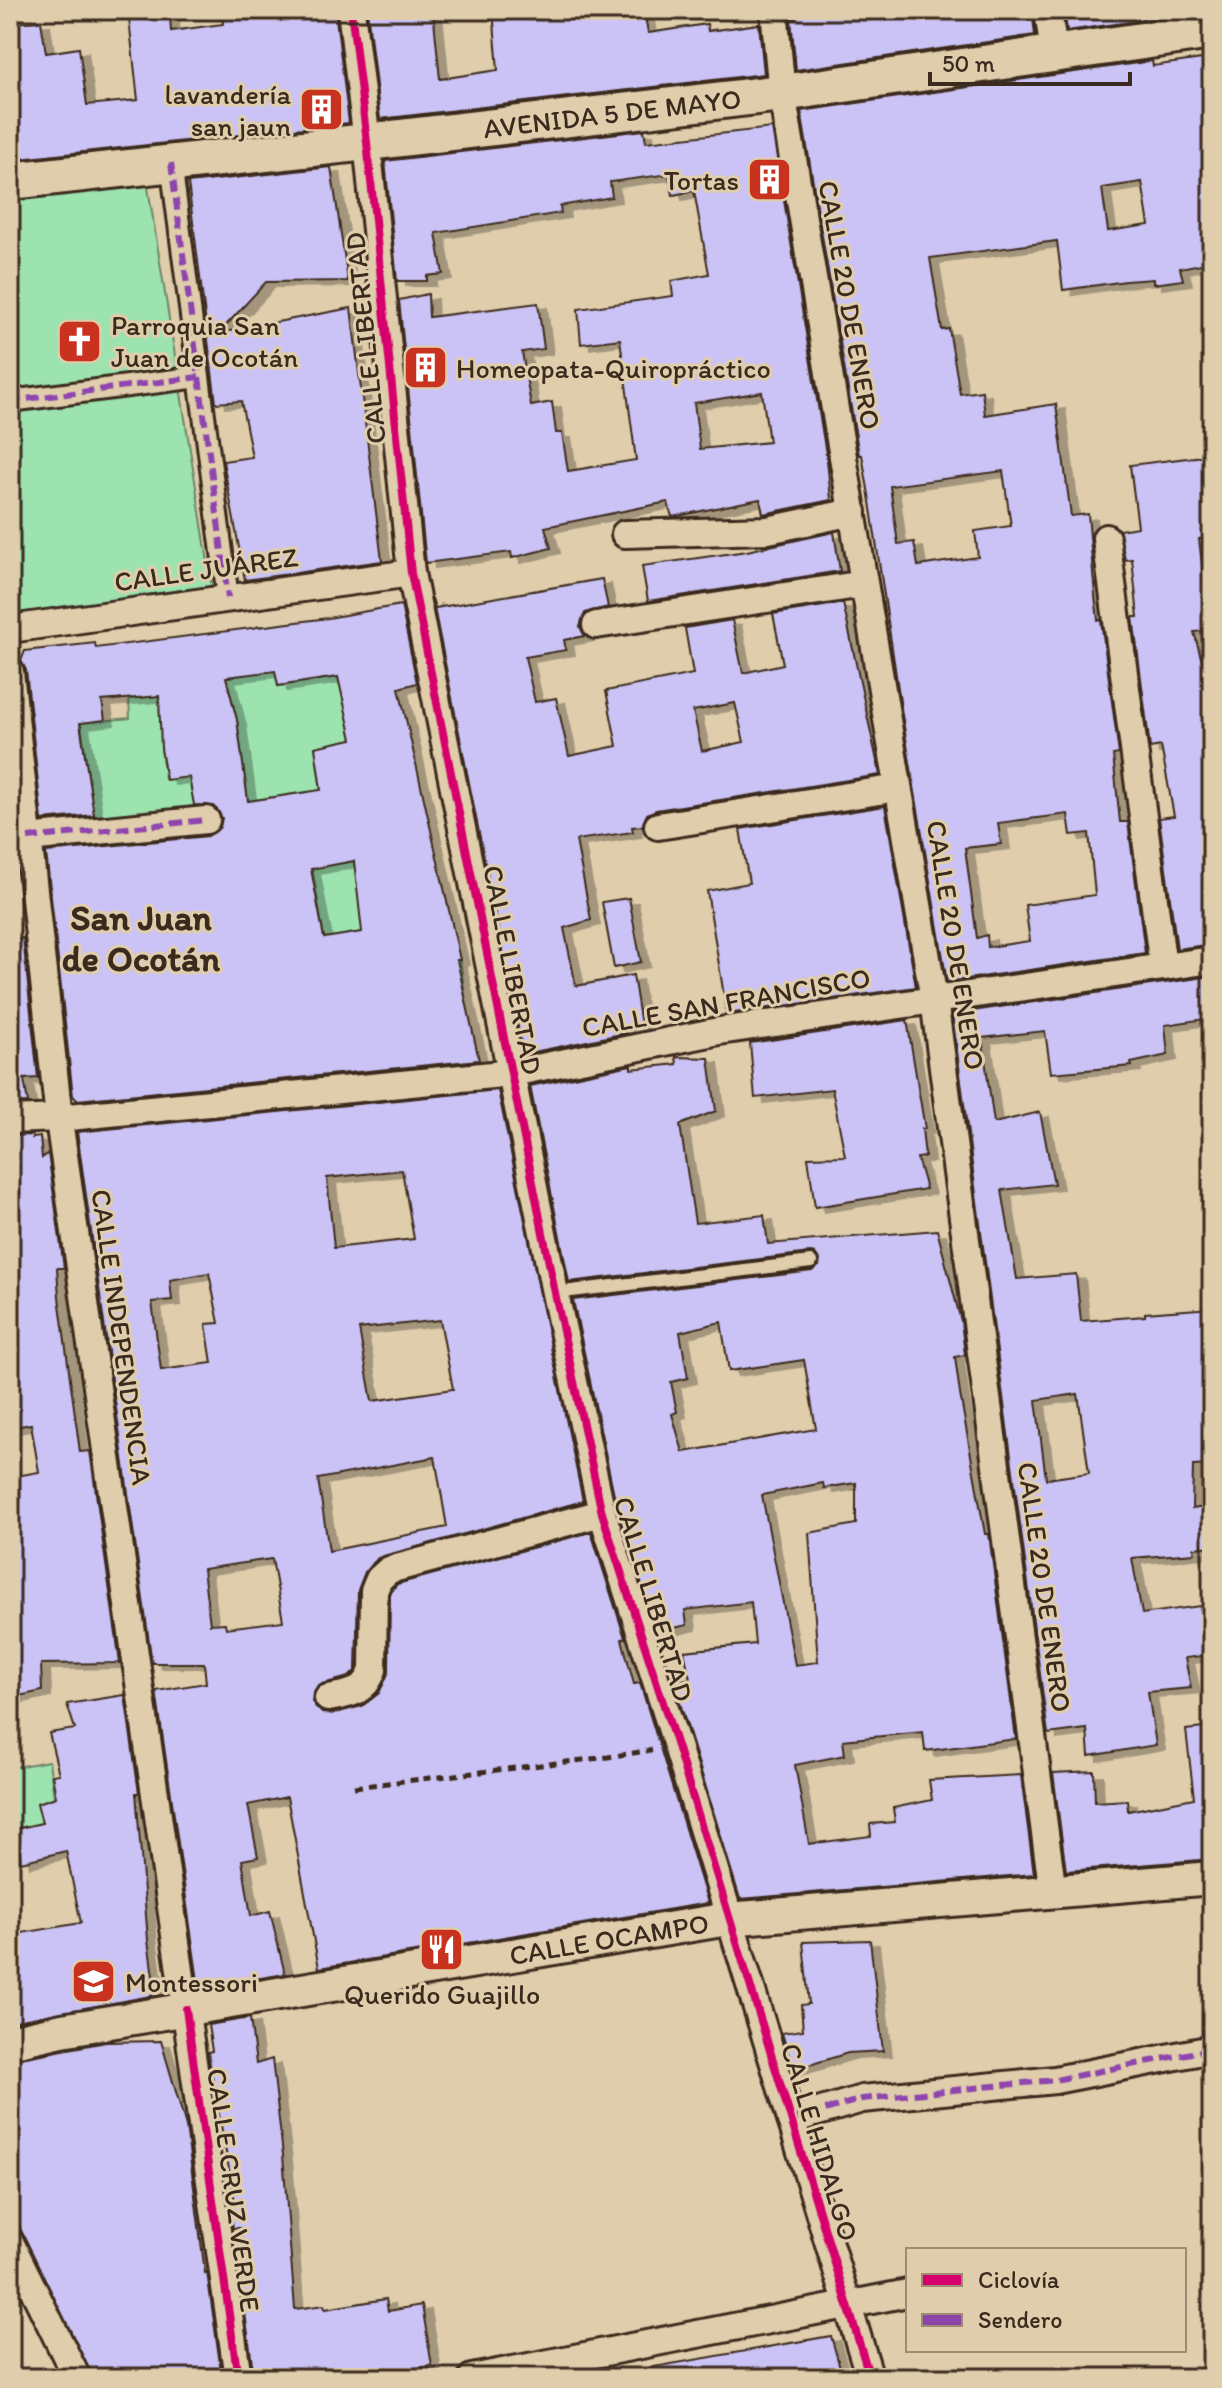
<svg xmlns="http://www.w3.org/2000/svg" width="1222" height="2388" viewBox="0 0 1222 2388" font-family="Itim,sans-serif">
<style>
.green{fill:#9ce3b0;stroke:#6c8667;stroke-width:2}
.building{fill:#cbc3f6;stroke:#3b2a1e;stroke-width:2;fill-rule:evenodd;filter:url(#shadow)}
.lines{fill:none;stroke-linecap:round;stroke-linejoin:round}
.service-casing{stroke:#3b2a1e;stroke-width:18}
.pedestrian-casing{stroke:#3b2a1e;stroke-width:26}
.minor-casing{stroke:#3b2a1e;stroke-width:32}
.tertiary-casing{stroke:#3b2a1e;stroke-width:38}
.secondary-casing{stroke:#3b2a1e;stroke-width:42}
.path{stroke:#3b2a1e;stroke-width:5;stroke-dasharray:8 6;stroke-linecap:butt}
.service{stroke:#dfcdab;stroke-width:12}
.pedestrian{stroke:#dfcdab;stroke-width:20}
.minor{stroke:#dfcdab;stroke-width:26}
.tertiary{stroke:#dfcdab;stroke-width:32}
.secondary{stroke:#dfcdab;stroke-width:36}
.quiet{stroke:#8e44ad;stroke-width:6;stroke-dasharray:12 6;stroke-linecap:butt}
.cycleway-casing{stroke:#dfcdab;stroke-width:13}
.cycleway{stroke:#d6006c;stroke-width:8}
.labels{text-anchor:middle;stroke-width:6;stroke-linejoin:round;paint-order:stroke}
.poi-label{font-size:28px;fill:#3b2a1e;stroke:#dfcdab;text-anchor:start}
.street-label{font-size:28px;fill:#3b2a1e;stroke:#dfcdab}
.district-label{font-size:36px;font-weight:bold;fill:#3b2a1e;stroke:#dfcdab}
</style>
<defs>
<filter id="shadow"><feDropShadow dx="9" dy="5" stdDeviation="0" flood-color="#0004"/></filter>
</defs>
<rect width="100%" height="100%" fill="#dfcdab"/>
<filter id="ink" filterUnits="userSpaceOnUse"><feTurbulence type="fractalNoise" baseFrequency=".0125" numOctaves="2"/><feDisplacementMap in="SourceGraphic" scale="16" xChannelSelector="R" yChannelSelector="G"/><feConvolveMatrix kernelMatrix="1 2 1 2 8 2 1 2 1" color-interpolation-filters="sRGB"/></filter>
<g filter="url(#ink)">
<g class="green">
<polygon points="146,175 212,587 12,619 10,598 10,190"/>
<polygon points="258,626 268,626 278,685 339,677 352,739 315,747 321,790 248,801 237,720 226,677 266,672"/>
<polygon points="159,696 160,718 176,745 161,748 165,779 189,777 195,806 94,818 81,723 130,718 129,699"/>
<polygon points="342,839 344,863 354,861 363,931 397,926 404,969 460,960 465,995 371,1008 362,932 325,938 336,1055 318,1058 308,941 324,938 308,843"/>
<polygon points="49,1761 54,1798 42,1823 15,1829 17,1842 10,1844 10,1768"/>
</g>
<g class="building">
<polygon points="128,10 154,10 155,18 170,16 171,31 223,24 222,10 335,10 349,123 10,160 10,23 41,21 46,53 79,48 87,105 138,100"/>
<polygon points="367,10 433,10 440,79 498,70 493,10 644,10 648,33 707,24 708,31 759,24 764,74 380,119"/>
<polygon points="794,10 1032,10 1035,35 796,70 791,19 796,19"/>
<polygon points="1064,10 1141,10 1143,20 1067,31"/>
<path d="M1202,59L1205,76L1212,75V205H1209L1212,262L1180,268L1183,280L1153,284V279L1126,281L1063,290L1057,241L930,258L942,330L949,329L960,394L982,391L985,415L1056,404L1071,516L1088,514L1095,596L1098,620H1101L1119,754L1113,755L1120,822H1128L1145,953L947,982L902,715L869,495L862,455H859L801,111L1152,61L1153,66ZM1142,182L1149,225L1108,231L1102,188ZM1003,471L1011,526L975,531L978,557L918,566L914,542L898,544L890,486ZM1068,814L1071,835L1089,833L1095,895L1025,905L1030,941L988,947L987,935L977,938L965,848L1001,844L998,823Z"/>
<path d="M772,128L827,460L831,500L763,514L760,499L672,517L668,502L545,527L551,548L512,558L511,552L426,563L399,300L428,294L429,317L538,303L544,349L522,352L531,406L552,402L556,433H562L568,471L636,460L620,339L581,344L578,309L673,296L671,281L709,274L694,191L673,195L669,174L610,182L612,197L560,206L561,213L436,233L443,274L427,276V281H397L385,161L644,130L646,142ZM762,392L769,442L700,449L694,403Z"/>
<polygon points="331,167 348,281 266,282 219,333 351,308 382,561 245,580 223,461 252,457 241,401 216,403 188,183"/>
<polygon points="1212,455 1212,538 1199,539 1206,598 1212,597 1212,630 1194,632 1206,676 1212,676 1212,944 1177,949 1159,818 1174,816 1161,746 1150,748 1133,617 1138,617 1132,559 1125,560 1119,530 1138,527 1130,465"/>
<polygon points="834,532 840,571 648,601 642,566 747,551"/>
<path d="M602,579L608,607L585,613L580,627L585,636L564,640L566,650L525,657L535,702L556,698L569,756L617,746L606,691L693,674L685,628L732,620L743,673L783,664L773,614L843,603L880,775L656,810L647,814L642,826L632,827L633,832L576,840L591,920L564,928L576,986L633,975L641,1025L625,1028L626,1033L529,1053L522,1047L432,598L435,608ZM735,703L744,742L702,751L693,711Z"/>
<path d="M401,605L417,683L399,688L457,946L460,960H457L479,1060L77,1100L73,1096L46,852L208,836L220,827L222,818L213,806L194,805L189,777L166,780L161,748L159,696L102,701L105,720L80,723L94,815L42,820L26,670L21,661L25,651L95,643L96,648L328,618ZM275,671L278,686L338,677L352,739L315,747L321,790L248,801L237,720L226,677ZM354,861L362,932L324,938L311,869Z"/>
<polygon points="885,806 916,987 727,1014 707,891 749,883 740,829"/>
<polygon points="629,898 641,962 614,968 602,902"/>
<polygon points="23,938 38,1078 24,1079 28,1103 10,1104 10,940"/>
<path d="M1212,976V1018L1165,1025L1168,1055L1131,1063L1132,1066L1051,1073L1045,1031L982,1038L994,1123L1040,1112L1054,1184L1002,1190L1017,1279L1076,1274L1081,1321L1145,1316V1313L1212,1308V1465L1193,1466L1192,1509L1212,1506V1546L1194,1548L1195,1553L1132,1558L1142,1614L1200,1606L1211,1655L1185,1658L1191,1688L1148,1692L1156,1745L1089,1756L1087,1729L1048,1734L952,1014ZM1078,1394L1089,1473L1046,1479L1036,1400Z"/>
<polygon points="907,1020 925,1129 922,1129 925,1157 917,1158 926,1189 815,1207 808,1157 845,1156 832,1089 755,1098 750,1043"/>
<path d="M676,1057L709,1058L716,1111L680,1125L695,1223L764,1215L768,1244L937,1230L961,1321L965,1355L955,1357L960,1394L985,1534H989L1016,1739L925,1751L923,1732L843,1740L845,1755L795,1765L809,1844L871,1836L870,1824L895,1822L893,1808L932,1800L929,1780L1021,1775L1034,1874L740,1899L673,1680L690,1679L684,1651L755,1644L751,1602L685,1610L687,1625L657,1632L617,1509L573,1300L812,1271L819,1266L820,1260L815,1254L810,1253L569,1282L530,1086L631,1065V1069L677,1064ZM721,1322L729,1371L804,1360L816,1429L683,1452L672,1414L677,1412L671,1382L688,1378L680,1332ZM823,1483L824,1488L856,1483V1524L809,1533L818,1662L795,1665L762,1495Z"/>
<path d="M498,1090L583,1501L378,1558L365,1572L358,1590L356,1670L349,1677L318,1685L313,1693L312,1702L322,1713L331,1714L362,1706L379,1693L389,1671L390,1594L397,1584L591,1532L625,1638L622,1639L634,1684L640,1683L708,1903L319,1968L287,1797L248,1805L258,1857L242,1860L251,1916L270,1911L285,1974L199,1988L156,1691L206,1683L204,1663H152L77,1132ZM402,1170L414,1239L334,1248L327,1178ZM209,1273L219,1323L206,1324L212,1363L161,1370L152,1302L172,1300L170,1280ZM440,1320L453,1389L372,1401L359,1329ZM435,1457L447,1527L329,1551L318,1479ZM272,1559L283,1621L226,1628L225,1623L210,1624L203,1569Z"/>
<polygon points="32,1135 32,1138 40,1137 42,1158 48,1153 64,1268 57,1268 59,1297 80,1452 90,1451 120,1663 41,1664 42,1691 10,1698 10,1477 39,1472 31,1424 10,1428 10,1136"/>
<polygon points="125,1695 139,1793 136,1793 148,1940 155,1991 151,1996 10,2022 10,1935 81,1923 66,1851 21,1862 15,1829 42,1823 37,1803 56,1797 52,1775 59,1774 49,1733 75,1729 67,1704"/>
<polygon points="1212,1727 1212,1859 1066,1871 1053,1773 1094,1771 1095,1802 1127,1800 1128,1811 1194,1798 1186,1730"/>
<polygon points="870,1940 883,2051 848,2053 793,2070 782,2033 803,2030 801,2005 809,2004 803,1942"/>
<polygon points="250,2018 256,2064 272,2059 283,2155 295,2309 324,2305 325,2309 386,2299 388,2311 422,2305 432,2366 365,2375 365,2378 254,2378 239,2269 245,2268 240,2228 233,2228 229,2204 235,2202 209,2059 208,2052 212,2051 208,2025"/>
<polygon points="161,2041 186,2126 205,2273 207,2272 222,2378 93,2378 10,2208 10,2060 106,2042"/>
<polygon points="831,2336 843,2378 649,2378 648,2368"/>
</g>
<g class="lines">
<defs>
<polyline id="service" points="555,1293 811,1262"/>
<g id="pedestrian">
<polyline points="171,163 228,598"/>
<polyline points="10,401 199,377"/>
</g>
<g id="minor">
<polyline points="351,10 367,142 411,573 555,1293 602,1513 677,1746 870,2378"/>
<polyline points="774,10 782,93 934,1000 1053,1893"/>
<polyline points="1048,10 1054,54"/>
<polyline points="625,534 768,530 853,512"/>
<polyline points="1106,538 1163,967"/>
<polyline points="596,625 864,584"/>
<polyline points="10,629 411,573"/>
<polyline points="10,672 60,1127 238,2378"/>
<polyline points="658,826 898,788"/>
<polyline points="28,838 206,820"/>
<polyline points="10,1120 59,1118 512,1073 719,1031 1212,960"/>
<path d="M328,1698C350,1694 365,1693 373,1670L374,1591L379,1579L389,1570L602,1513"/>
<polyline points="791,2120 862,2099 1055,2080 1212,2049"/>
<polyline points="10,2242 77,2378"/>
<polyline points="472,2378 908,2293"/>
</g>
<g id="tertiary">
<path id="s1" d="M10,2042L62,2030L728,1919L1212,1878"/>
</g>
<g id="secondary">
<path id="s2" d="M10,181L367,142L782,93L1212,31"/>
</g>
</defs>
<use href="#service" class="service-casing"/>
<use href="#pedestrian" class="pedestrian-casing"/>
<use href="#minor" class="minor-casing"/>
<use href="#tertiary" class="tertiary-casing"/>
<use href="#secondary" class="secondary-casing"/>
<polyline class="path" points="354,1787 608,1757 652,1750"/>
<use href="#service" class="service"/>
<use href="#pedestrian" class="pedestrian"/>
<use href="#minor" class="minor"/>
<use href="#tertiary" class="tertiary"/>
<use href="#secondary" class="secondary"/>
<g class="quiet">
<polyline points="171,163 228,598"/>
<polyline points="10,401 199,377"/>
<polyline points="28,838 206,820"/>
<polyline points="791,2120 862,2099 1055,2080 1212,2049"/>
</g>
<defs>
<g id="cycleway">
<polyline points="351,10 367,142 411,573 555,1293 602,1513 677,1746 870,2378"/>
<polyline points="186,2009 238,2378"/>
</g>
</defs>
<use href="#cycleway" class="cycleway-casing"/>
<use href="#cycleway" class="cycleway"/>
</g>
</g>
<defs>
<symbol id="building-square" viewBox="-11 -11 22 22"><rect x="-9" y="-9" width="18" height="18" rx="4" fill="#c8321e" stroke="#dfcdab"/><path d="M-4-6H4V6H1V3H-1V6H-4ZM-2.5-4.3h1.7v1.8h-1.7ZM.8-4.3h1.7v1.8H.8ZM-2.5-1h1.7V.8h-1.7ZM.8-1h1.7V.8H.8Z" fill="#fff"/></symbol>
<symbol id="church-square" viewBox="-11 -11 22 22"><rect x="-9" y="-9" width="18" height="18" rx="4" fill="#c8321e" stroke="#dfcdab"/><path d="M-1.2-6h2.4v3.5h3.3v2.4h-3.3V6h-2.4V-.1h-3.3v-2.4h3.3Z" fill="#fff"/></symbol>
<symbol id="restaurant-square" viewBox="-11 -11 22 22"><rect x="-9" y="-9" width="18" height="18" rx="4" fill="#c8321e" stroke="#dfcdab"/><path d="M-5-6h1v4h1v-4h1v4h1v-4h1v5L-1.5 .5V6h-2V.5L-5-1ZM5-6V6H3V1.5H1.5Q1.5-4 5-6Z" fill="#fff"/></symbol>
<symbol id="school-square" viewBox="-11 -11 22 22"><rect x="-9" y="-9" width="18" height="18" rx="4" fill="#c8321e" stroke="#dfcdab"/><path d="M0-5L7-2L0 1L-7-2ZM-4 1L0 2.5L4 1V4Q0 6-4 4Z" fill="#fff"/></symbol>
</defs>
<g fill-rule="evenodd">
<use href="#building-square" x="296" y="84" width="51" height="51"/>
<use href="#building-square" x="744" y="154" width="51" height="51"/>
<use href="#church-square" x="54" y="316" width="51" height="51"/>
<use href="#building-square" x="400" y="342" width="51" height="51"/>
<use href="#restaurant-square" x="416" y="1924" width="51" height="51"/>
<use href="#school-square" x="68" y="1956" width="51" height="51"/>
</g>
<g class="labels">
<g class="poi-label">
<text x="291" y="104" text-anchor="end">lavandería<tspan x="291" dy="32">san jaun</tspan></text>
<text x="739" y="190" text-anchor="end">Tortas</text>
<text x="111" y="335">Parroquia San<tspan x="111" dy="32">Juan de Ocotán</tspan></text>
<text x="456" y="378">Homeopata-Quiropráctico</text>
<text x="125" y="1992">Montessori</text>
<text x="442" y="2004" text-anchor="middle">Querido Guajillo</text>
</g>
<g class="street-label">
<text dy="10" stroke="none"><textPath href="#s2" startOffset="606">AVENIDA 5 DE MAYO</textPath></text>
<text transform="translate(850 305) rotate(80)" y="10">CALLE 20 DE ENERO</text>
<text transform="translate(365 338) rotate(-96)" y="10">CALLE LIBERTAD</text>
<text transform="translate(206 569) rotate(-8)" y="10">CALLE JUÁREZ</text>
<text transform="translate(956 945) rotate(81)" y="10">CALLE 20 DE ENERO</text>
<text transform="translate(513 970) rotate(79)" y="10">CALLE LIBERTAD</text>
<text transform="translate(726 1002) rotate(-10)" y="10">CALLE SAN FRANCISCO</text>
<text transform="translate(122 1337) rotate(82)" y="10">CALLE INDEPENDENCIA</text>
<text transform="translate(1045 1587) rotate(82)" y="10">CALLE 20 DE ENERO</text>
<text transform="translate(654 1599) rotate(73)" y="10">CALLE LIBERTAD</text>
<text dy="10" stroke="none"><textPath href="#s1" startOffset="608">CALLE OCAMPO</textPath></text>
<text transform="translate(820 2142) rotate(73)" y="10">CALLE HIDALGO</text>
<text transform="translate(234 2190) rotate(82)" y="10">CALLE CRUZ VERDE</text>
</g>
<g class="district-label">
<text x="141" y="930">San Juan<tspan x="141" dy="41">de Ocotán</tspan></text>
</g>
</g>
<rect width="1222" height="2388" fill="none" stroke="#dfcdab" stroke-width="40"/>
<rect x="20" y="20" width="1182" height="2348" fill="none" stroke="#3b2a1e" stroke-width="3" filter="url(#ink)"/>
<rect x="906" y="2248" width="280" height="104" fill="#dfcdab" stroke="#9d8c73" stroke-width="2"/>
<rect x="922" y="2274" width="40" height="12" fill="#d6006c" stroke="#9d8c73" stroke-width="2"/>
<text x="978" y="2288" font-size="24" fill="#3b2a1e">Ciclovía</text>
<rect x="922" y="2314" width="40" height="12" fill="#8e44ad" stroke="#9d8c73" stroke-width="2"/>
<text x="978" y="2328" font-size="24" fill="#3b2a1e">Sendero</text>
<path d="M930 72v12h200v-12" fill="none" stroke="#3b2a1e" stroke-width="4"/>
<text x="942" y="72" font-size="24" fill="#3b2a1e" stroke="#dfcdab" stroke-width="6" paint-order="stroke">50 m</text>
</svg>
